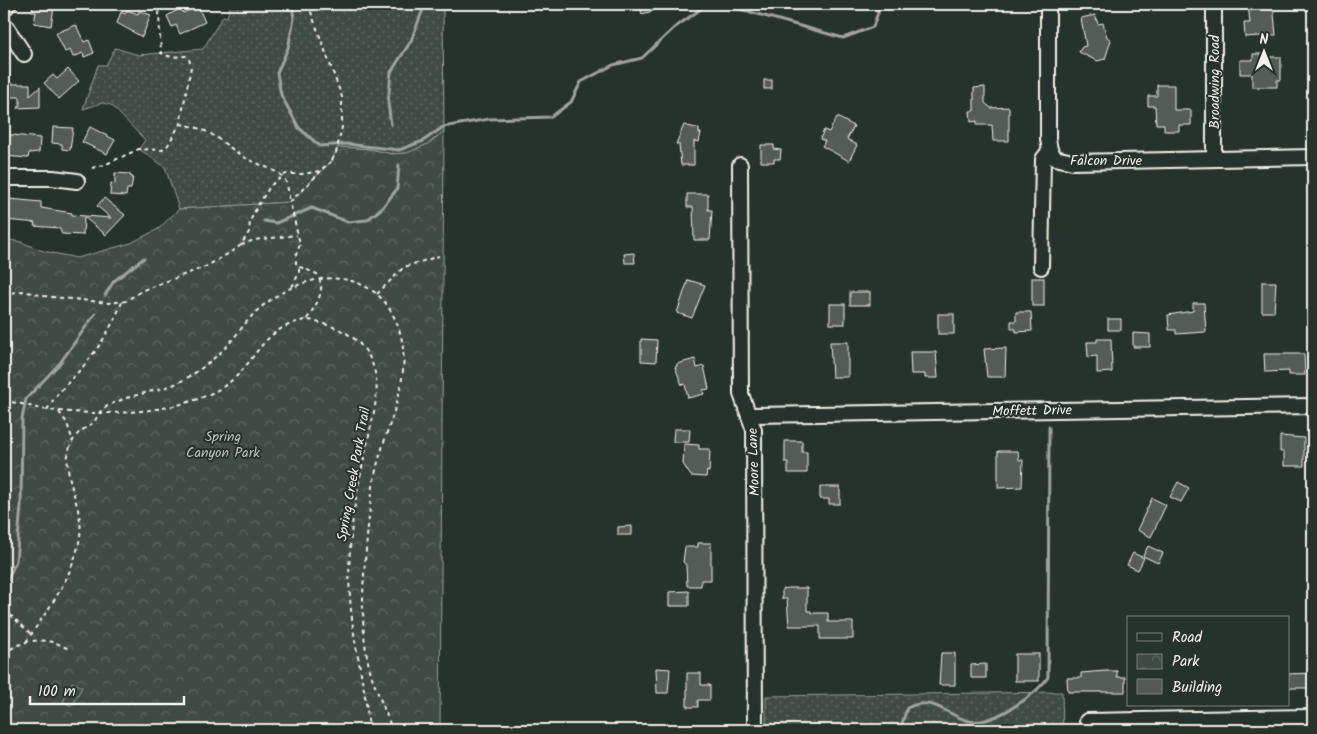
<svg xmlns="http://www.w3.org/2000/svg" width="1317" height="734" viewBox="0 0 1317 734" font-family="Kalam,sans-serif">
<style>
.grass{fill:url(#grass-dots);stroke:#9a9e96}
.park{fill:url(#park-crowns);stroke:#9a9e96}
.garden{fill:#414b45;stroke:#9a9e96}
.lines{fill:none;stroke-linecap:round;stroke-linejoin:round}
.stream{stroke:#9fa39b;stroke-width:3}
.building{fill:#525c55;stroke:#f4f1e8}
.minor-casing{stroke:#f4f1e8;stroke-width:18}
.path{stroke:#f4f1e8;stroke-width:2;stroke-dasharray:4 4;stroke-linecap:butt}
.minor{stroke:#26332d;stroke-width:14}
.labels{text-anchor:middle;stroke-width:4;stroke-linejoin:round;paint-order:stroke}
.street-label{font-size:14px;fill:#f4f1e8;stroke:#26332d}
.park-label{font-size:14px;fill:#bebfb7;stroke:#26332d}
</style>
<defs>
<pattern id="grass-dots" width="8" height="8" patternUnits="userSpaceOnUse" patternTransform="scale(1.25)"><rect width="8" height="8" fill="#414b45"/><path d="M2 2h.1M6 6h.1" fill="none" stroke="#5d6560" stroke-width="1.8" stroke-linecap="round"/></pattern>
<pattern id="park-crowns" width="20" height="18" patternUnits="userSpaceOnUse" patternTransform="scale(1.25)"><rect width="20" height="18" fill="#414b45"/><path d="M2 6a3 3 0 1 1 6 0M12 15a3 3 0 1 1 6 0" fill="none" stroke="#5d6560"/></pattern>
</defs>
<rect width="100%" height="100%" fill="#26332d"/>
<filter id="ink" filterUnits="userSpaceOnUse"><feTurbulence type="fractalNoise" baseFrequency=".02" numOctaves="2"/><feDisplacementMap in="SourceGraphic" scale="10" xChannelSelector="R" yChannelSelector="G"/><feConvolveMatrix kernelMatrix="1 2 1 2 8 2 1 2 1" color-interpolation-filters="sRGB"/></filter>
<g filter="url(#ink)">
<g class="grass">
<polygon points="231,4 443,4 444,131 428,144 407,153 392,154 370,149 338,147 331,162 290,202 179,209 165,167 139,149 145,140 111,105 102,103 83,109 98,65 106,65 115,48 139,55 203,49 223,16 227,17"/>
<polygon points="1062,692 1063,730 766,730 766,696"/>
</g>
<polygon class="park" points="444,131 440,730 4,730 4,239 21,242 43,251 77,258 131,243 158,229 179,209 290,202 331,162 338,147 370,149 392,154 407,153 428,144"/>
<polygon class="garden" points="72,682 82,687 72,706 63,702"/>
<g class="lines">
<g class="stream">
<polyline points="292,4 294,19 288,48 277,73 281,95 299,128 320,146 347,144 399,150 423,141 443,127 489,119 551,117 571,102 581,82 613,65 642,58 674,28 708,4"/>
<polyline points="710,4 743,10 843,38 873,27 881,4"/>
<polyline points="391,125 388,103 391,72 411,41 425,4"/>
<polyline points="264,221 276,223 312,208 348,222 367,220 382,208 397,189 399,165"/>
<polyline points="105,295 114,281 144,258"/>
<polyline points="4,588 16,561 21,506 22,419 26,399 60,363 95,314"/>
<path d="M900,730L907,708C934,695 945,715 969,721C991,726 1037,695 1048,677L1049,427"/>
</g>
</g>
<g class="building">
<polygon points="33,4 46,4 54,7 51,26 34,23 36,12 32,12"/>
<polygon points="639,4 651,4 653,11 642,14"/>
<polygon points="1248,4 1273,4 1276,35 1245,37 1244,23 1250,23"/>
<polygon points="198,6 205,22 180,34 176,25 172,27 167,16 181,8 183,13"/>
<polygon points="127,10 138,14 139,11 151,15 142,37 117,23 121,12 125,14"/>
<polygon points="1095,15 1098,24 1103,23 1107,37 1111,40 1105,59 1097,61 1079,52 1082,47 1086,46 1081,18"/>
<polygon points="76,25 84,42 89,40 94,53 84,57 83,53 73,57 70,50 65,52 56,33"/>
<polygon points="1253,54 1267,54 1267,57 1281,57 1281,80 1277,80 1277,87 1252,87 1252,74 1240,74 1240,60 1253,60"/>
<polygon points="68,69 79,81 59,99 44,83 53,75 57,79"/>
<polygon points="4,79 10,84 30,84 30,96 40,87 40,107 17,108 20,106 20,97 4,97"/>
<rect x="764" y="80" width="8" height="9"/>
<polygon points="1157,85 1174,85 1174,110 1191,110 1191,125 1179,125 1179,131 1164,131 1164,124 1156,124 1155,106 1148,106 1148,96 1157,96"/>
<polygon points="985,87 985,103 991,108 1009,107 1009,141 993,141 992,125 977,125 977,121 971,122 970,111 974,111 974,88"/>
<polygon points="837,117 854,126 847,139 857,145 849,161 822,146 825,141 820,139 824,130 829,132"/>
<polygon points="684,125 699,129 699,133 701,133 699,142 694,141 694,165 681,165 679,144 676,144"/>
<polygon points="53,127 73,128 70,150 62,149 62,144 52,143"/>
<polygon points="90,127 115,140 107,154 82,142"/>
<polygon points="4,134 40,138 39,152 29,153 28,158 4,156"/>
<polygon points="761,145 774,145 774,149 781,150 780,159 774,159 774,162 761,162"/>
<polygon points="115,173 130,174 130,176 133,177 131,189 127,189 126,196 110,195 111,183 115,184"/>
<polygon points="687,194 708,194 708,210 712,210 710,240 694,240 693,207 687,207"/>
<polygon points="104,198 125,215 106,235 84,217 83,235 62,234 59,228 34,226 35,223 28,222 4,220 4,203 9,204 9,199 41,202 41,208 72,213 72,215 111,218 97,206"/>
<polygon points="634,253 635,263 625,263 624,254"/>
<rect x="1032" y="278" width="12" height="28"/>
<polygon points="688,280 705,285 692,318 677,313"/>
<polygon points="1262,282 1276,282 1274,312 1262,312"/>
<rect x="850" y="292" width="20" height="13"/>
<polygon points="1193,303 1204,303 1206,332 1176,334 1176,330 1169,330 1168,315 1193,311"/>
<rect x="830" y="304" width="15" height="20"/>
<polygon points="1016,312 1031,312 1032,331 1016,332 1016,329 1011,329 1011,321 1016,321"/>
<rect x="938" y="314" width="16" height="20"/>
<rect x="1108" y="319" width="13" height="11"/>
<polygon points="1133,333 1150,334 1150,347 1133,347"/>
<polygon points="641,339 657,340 656,362 641,361"/>
<polygon points="1097,339 1111,339 1112,372 1097,373 1097,356 1088,357 1087,342 1097,342"/>
<polygon points="830,342 848,342 848,377 832,377"/>
<polygon points="1006,348 1005,377 987,377 984,349"/>
<polygon points="910,352 936,352 938,378 925,378 925,374 911,374"/>
<polygon points="1264,354 1304,354 1305,375 1289,375 1289,371 1265,372"/>
<polygon points="695,359 697,368 704,366 709,389 703,390 704,394 688,398 685,384 682,385 675,367 677,366 677,364"/>
<polygon points="674,429 690,429 689,442 673,442"/>
<polygon points="1280,436 1304,438 1304,466 1284,466 1284,452 1280,452"/>
<polygon points="785,441 802,441 802,452 807,452 807,473 788,473 788,462 785,462"/>
<polygon points="684,444 699,445 699,449 710,449 709,472 707,471 706,477 691,476 683,464"/>
<polygon points="998,451 1018,451 1019,460 1023,460 1022,487 998,488"/>
<polygon points="1178,482 1189,488 1181,502 1170,497"/>
<polygon points="820,487 840,487 840,504 829,504 829,499 820,499"/>
<polygon points="1152,498 1166,505 1151,537 1137,530"/>
<polygon points="632,526 632,535 618,535 618,527"/>
<polygon points="698,543 711,543 711,580 701,580 701,586 687,586 686,565 683,562 685,547 698,547"/>
<polygon points="1148,546 1163,553 1158,563 1143,556"/>
<polygon points="1133,553 1144,558 1138,570 1127,565"/>
<polygon points="789,588 807,588 807,611 811,611 811,613 828,613 828,622 853,622 853,639 820,639 820,626 789,626 787,599 782,599 782,589"/>
<polygon points="689,591 689,606 669,606 669,592"/>
<polygon points="941,653 955,653 955,685 939,685"/>
<rect x="1015" y="654" width="24" height="27"/>
<polygon points="986,664 986,678 971,678 971,665"/>
<polygon points="656,668 670,669 668,693 657,693"/>
<polygon points="1106,671 1117,671 1117,677 1125,677 1125,692 1068,692 1067,678 1081,678 1081,673"/>
<polygon points="687,673 701,673 701,685 710,685 710,700 698,700 698,707 687,707"/>
<polygon points="1313,673 1313,688 1288,688 1288,674"/>
</g>
<g class="lines">
<defs>
<g id="minor">
<polyline points="1048,4 1048,139 1050,150 1055,158 1073,162 1313,157"/>
<polyline points="1214,4 1214,159"/>
<polyline points="4,9 9,4"/>
<polyline points="4,24 24,54"/>
<polyline points="740,165 741,394 754,430 755,730"/>
<polyline points="4,178 53,178 77,181"/>
<polyline points="1041,267 1043,159 1050,150"/>
<polyline points="750,415 1313,406"/>
<polyline points="1087,721 1313,717"/>
</g>
</defs>
<use href="#minor" class="minor-casing"/>
<g class="path">
<polyline points="308,4 342,97 342,127 336,153 331,162"/>
<path d="M180,124C213,129 218,141 244,157C255,164 271,167 282,176C288,181 288,193 290,201"/>
<polyline points="92,168 104,165 139,149 162,150 168,145 180,124 191,67 189,59 186,56 171,57 161,53 159,14 156,4"/>
<polyline points="241,245 254,240 297,235"/>
<polyline points="292,287 299,273 299,266"/>
<polyline points="4,294 23,291 44,296 109,303 126,301 143,290 205,267 233,251 241,245 249,232 250,221 258,205 271,185 286,174 304,174 319,171 331,162"/>
<polyline points="377,294 404,267 439,256"/>
<path d="M307,319C316,304 327,292 317,274L300,267L296,263V255L300,244L290,202L321,171"/>
<path d="M4,402C20,401 34,409 50,410C100,416 177,415 221,388C257,367 256,330 305,320C310,319 315,322 320,323C347,329 369,345 375,373C380,395 372,419 368,440C360,476 352,512 350,549C348,580 350,610 355,640C360,670 367,700 369,730"/>
<path d="M47,410C56,394 67,384 79,371C97,352 112,327 122,302"/>
<polyline points="59,412 67,423 73,442"/>
<polyline points="4,609 31,634"/>
<path d="M26,642C48,609 74,577 80,536C85,504 53,465 76,436C81,430 87,427 93,423C97,419 97,414 102,410C119,396 153,393 175,384C191,377 208,364 221,352C235,339 245,321 259,309C285,286 325,269 360,284C375,290 386,301 393,315C420,367 388,419 376,470C369,504 367,539 364,574C362,607 362,645 372,677C378,695 386,712 392,730"/>
<path d="M4,654C18,642 37,637 56,643C61,645 65,648 70,649"/>
</g>
<use href="#minor" class="minor"/>
</g>
</g>
<g class="labels">
<g class="street-label">
<text transform="translate(1214 82) rotate(-90)" y="5">Broadwing Road</text>
<text x="1106" y="165">Falcon Drive</text>
<text transform="translate(1032 410) rotate(-1)" y="5">Moffett Drive</text>
<text transform="translate(753 462) rotate(-92)" y="5">Moore Lane</text>
<text transform="translate(353 474) rotate(-80)" y="5">Spring Creek Park Trail</text>
</g>
<g class="park-label">
<text x="223" y="441">Spring<tspan x="223" dy="16">Canyon Park</tspan></text>
</g>
</g>
<rect width="1317" height="734" fill="none" stroke="#26332d" stroke-width="20"/>
<rect x="10" y="10" width="1297" height="714" fill="none" stroke="#f4f1e8" stroke-width="2" filter="url(#ink)"/>
<rect x="1127" y="616" width="162" height="90" fill="#26332d" stroke="#787f78"/>
<rect x="1137" y="633" width="25" height="8" fill="#26332d" stroke="#787f78"/>
<text x="1172" y="642" font-size="15" fill="#f4f1e8">Road</text>
<rect x="1137" y="654" width="25" height="15" fill="url(#park-crowns)" stroke="#787f78"/>
<text x="1172" y="666" font-size="15" fill="#f4f1e8">Park</text>
<rect x="1137" y="679" width="25" height="15" fill="#525c55" stroke="#787f78"/>
<text x="1172" y="692" font-size="15" fill="#f4f1e8">Building</text>
<g transform="translate(1264 52)" stroke="#26332d" stroke-width="4" paint-order="stroke">
<path d="M0-4L9 19L0 12L-9 19Z" fill="#f4f1e8"/>
<text y="-8" font-size="14" font-weight="bold" text-anchor="middle" fill="#f4f1e8">N</text>
</g>
<path d="M30 696v8h154v-8" fill="none" stroke="#f4f1e8" stroke-width="2.5"/>
<text x="38" y="696" font-size="15" fill="#f4f1e8" stroke="#26332d" stroke-width="4" paint-order="stroke">100 m</text>
</svg>
